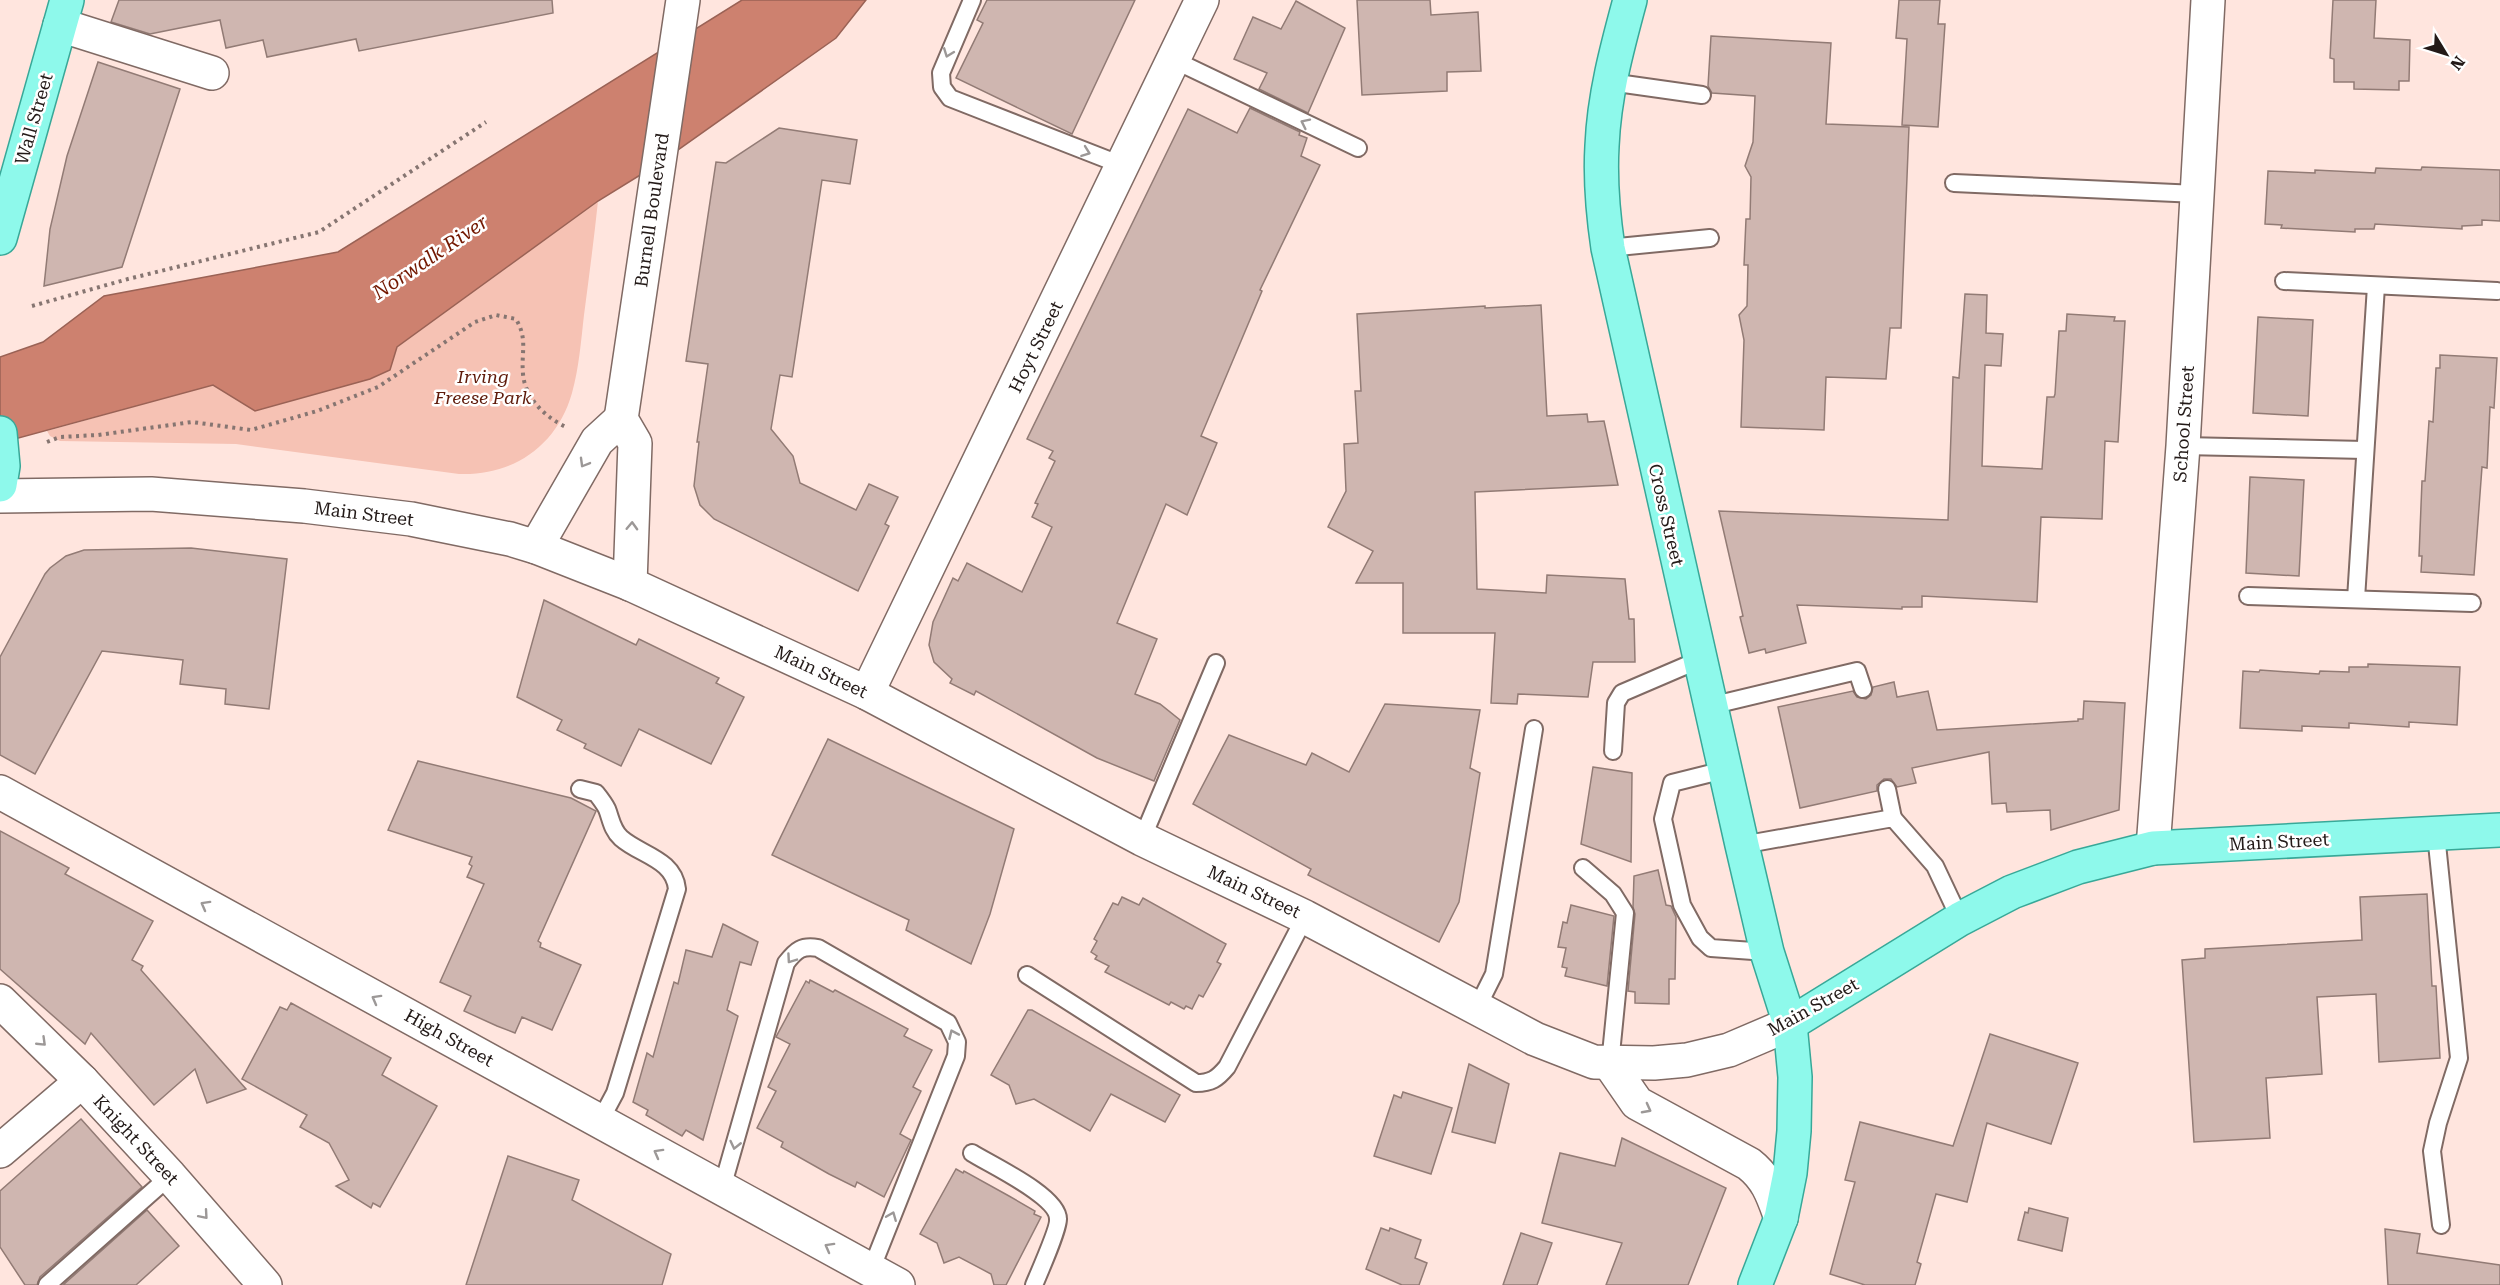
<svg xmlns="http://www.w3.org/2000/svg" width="2500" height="1285" viewBox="0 0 2500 1285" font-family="'Roboto Serif',serif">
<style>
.green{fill:#f6c2b4}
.water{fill:#cd816f;stroke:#9a6255;stroke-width:1.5}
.building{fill:#cfb6b0;stroke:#927b75;stroke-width:1.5}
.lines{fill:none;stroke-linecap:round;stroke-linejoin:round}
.service-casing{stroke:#806a64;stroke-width:20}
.minor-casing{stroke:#806a64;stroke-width:36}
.secondary-casing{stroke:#806a64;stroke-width:36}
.primary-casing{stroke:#38a898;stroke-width:36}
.path{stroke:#867571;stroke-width:4;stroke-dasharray:3 4.5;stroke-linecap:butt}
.service{stroke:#fff;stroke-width:16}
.minor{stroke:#fff;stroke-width:33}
.secondary{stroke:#fff;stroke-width:33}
.primary{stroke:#8ef9eb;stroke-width:33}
.oneway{stroke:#9c9897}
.labels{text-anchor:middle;stroke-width:5;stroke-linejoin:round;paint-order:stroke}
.street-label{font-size:18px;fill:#231a18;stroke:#fff}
.park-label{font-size:18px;font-style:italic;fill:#5e1a0a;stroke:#fff}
.water-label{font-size:20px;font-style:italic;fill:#731801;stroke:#fff}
</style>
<rect width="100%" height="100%" fill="#ffe5de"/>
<path class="green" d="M598,201C594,239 589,277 584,315C581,341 579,368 572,393C557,446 513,476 459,474L236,444L60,441L50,436L47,431C103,416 157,399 213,385L255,411L370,379L390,370L396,348Z"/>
<polygon class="water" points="742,0 866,0 836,38 658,164 598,201 397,347 390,370 370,379 255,411 213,385 0,443 0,357 43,342 104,296 338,252"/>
<g class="building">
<polygon points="119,0 552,0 553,13 359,51 356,39 267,57 263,40 226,48 220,20 150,34 111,22"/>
<polygon points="987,0 1135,0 1072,134 956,78 983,23 977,20"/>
<polygon points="1357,0 1430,0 1431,15 1478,12 1481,71 1447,72 1447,91 1362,95"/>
<polygon points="1899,0 1940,0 1938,24 1945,24 1938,127 1902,125 1907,39 1896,38"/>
<polygon points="2333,0 2376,0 2374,38 2410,40 2409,81 2399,81 2399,90 2354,89 2354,82 2334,82 2334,59 2330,58"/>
<polygon points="1296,1 1345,28 1308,113 1259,89 1267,73 1234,59 1253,17 1281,29"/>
<polygon points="1711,36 1831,43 1826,124 1909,127 1901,328 1890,328 1886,379 1826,377 1824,430 1741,427 1744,340 1739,315 1747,306 1748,265 1744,265 1746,219 1750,219 1751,177 1745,166 1753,142 1755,96 1712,93 1708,86"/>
<polygon points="98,62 180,89 122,267 44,286 50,229 67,156"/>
<polygon points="1250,108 1300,132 1299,135 1307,138 1301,156 1320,165 1260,290 1262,291 1201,436 1217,443 1187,515 1166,504 1117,623 1157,639 1135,694 1160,704 1180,720 1154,781 1097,758 976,691 974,695 950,683 952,679 934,662 929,645 933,622 953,578 958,581 967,563 1022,592 1052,527 1032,517 1038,504 1035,503 1055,461 1049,458 1053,451 1027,439 1188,109 1237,133"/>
<polygon points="779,128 857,140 850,184 822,180 792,377 780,375 771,429 793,456 800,483 856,510 869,484 898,497 885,524 889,526 858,591 714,519 700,505 694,486 699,442 697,442 708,364 686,361 716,162 726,163"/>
<polygon points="2422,167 2500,170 2500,221 2482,220 2482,225 2462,226 2462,229 2375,224 2374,229 2355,229 2355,232 2281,228 2282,225 2265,224 2268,171 2315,173 2315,170 2375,173 2376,168 2421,170"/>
<polygon points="1965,294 1987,295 1986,333 2003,334 2001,366 1985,365 1982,466 2042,469 2047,397 2054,397 2055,394 2059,331 2066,331 2067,314 2115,317 2114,321 2125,321 2118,442 2105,441 2102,519 2041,517 2037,602 1922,596 1922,607 1902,607 1902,609 1797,605 1806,643 1766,653 1765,649 1749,653 1740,617 1743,616 1719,511 1948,520 1953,377 1959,378"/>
<polygon points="1541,305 1547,416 1587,414 1588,422 1604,421 1618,485 1475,492 1477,589 1546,593 1547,575 1625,579 1629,619 1634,619 1635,662 1593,662 1588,697 1518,694 1517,704 1491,703 1495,633 1403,633 1403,583 1356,583 1373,551 1328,527 1346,491 1344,444 1358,443 1355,391 1361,391 1357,314 1485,306 1485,308"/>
<polygon points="2258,317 2313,320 2308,416 2253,413"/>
<polygon points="2440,355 2497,358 2494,408 2490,407 2487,468 2482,467 2474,575 2421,572 2422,556 2419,556 2422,481 2425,481 2429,421 2433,422 2436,368 2440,368"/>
<polygon points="2250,477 2304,480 2299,576 2246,573"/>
<polygon points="191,548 287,559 269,709 225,704 226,689 180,684 183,660 102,651 35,774 0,755 0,657 45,574 50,568 66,556 84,550"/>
<polygon points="544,600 636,645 639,639 719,678 716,683 744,697 711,764 639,729 621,766 584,748 586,744 557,730 562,720 517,697"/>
<polygon points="2368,664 2460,667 2457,725 2409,722 2409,727 2349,723 2349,728 2302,726 2302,731 2240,728 2243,671 2259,672 2260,670 2319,674 2320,671 2349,672 2349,667 2368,667"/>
<polygon points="1894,682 1897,697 1928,691 1937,730 2078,721 2078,719 2083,719 2084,701 2125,703 2119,810 2051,830 2050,810 2007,812 2006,803 1992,804 1989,752 1912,768 1916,783 1897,787 1891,779 1884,779 1877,785 1877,791 1800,808 1778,707 1853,691 1857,697 1866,699 1871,695 1873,687"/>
<polygon points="1385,704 1480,710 1470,768 1480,773 1459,902 1439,942 1308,875 1311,869 1193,804 1229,735 1306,765 1312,753 1349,772"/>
<polygon points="828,739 1014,829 990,914 971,964 906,930 909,920 772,855"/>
<polygon points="418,761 571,798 596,811 538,941 541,943 540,947 581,965 552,1030 522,1017 515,1033 497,1026 464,1011 471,996 440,982 484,884 467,877 472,866 469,864 472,857 388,830"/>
<polygon points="1593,767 1632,773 1631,862 1581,844"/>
<polygon points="0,831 69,868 65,874 153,921 132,960 143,966 141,970 246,1089 207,1103 195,1069 154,1105 91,1033 85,1044 0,969"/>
<polygon points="1658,870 1666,905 1671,906 1676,917 1675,979 1669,979 1669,1004 1635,1003 1635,992 1628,991 1635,914 1633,907 1634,876"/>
<polygon points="2427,894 2432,986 2436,986 2440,1058 2379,1062 2376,994 2317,997 2322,1074 2266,1078 2270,1138 2194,1142 2182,960 2205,958 2205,949 2362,940 2360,897"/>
<polygon points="1122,897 1139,905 1143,898 1226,944 1217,962 1221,964 1203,997 1199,995 1192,1009 1186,1006 1184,1009 1171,1002 1169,1005 1105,972 1109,966 1095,959 1097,956 1091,952 1097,941 1094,939 1113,903 1118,905"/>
<polygon points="1571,905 1614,916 1607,986 1565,976 1567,968 1562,967 1566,948 1558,947 1563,922 1567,923"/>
<polygon points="723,924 758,942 751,965 740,962 727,1010 738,1016 703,1140 686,1130 682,1136 646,1115 648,1110 633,1102 647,1053 653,1057 674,982 678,984 686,950 712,957"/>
<polygon points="810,980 833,992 835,990 908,1029 904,1036 932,1050 913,1087 921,1091 900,1134 911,1140 884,1197 857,1182 855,1187 829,1174 781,1147 783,1142 757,1128 776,1091 768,1087 790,1044 776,1037 806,981 809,983"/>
<polygon points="291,1003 391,1058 382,1075 437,1106 380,1207 373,1203 371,1208 336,1186 349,1180 329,1143 300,1127 307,1115 242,1079 280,1007 287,1010"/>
<polygon points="1028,1010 1032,1010 1180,1095 1165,1122 1111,1094 1090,1131 1034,1099 1016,1104 1009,1085 991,1075"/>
<polygon points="1990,1034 2078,1063 2051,1144 1987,1123 1967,1202 1936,1194 1917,1262 1921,1264 1915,1285 1865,1285 1830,1274 1855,1182 1845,1180 1860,1122 1953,1146"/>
<polygon points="1469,1064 1509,1084 1495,1143 1452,1132"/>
<polygon points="1403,1092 1452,1108 1431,1174 1374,1156 1394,1095 1401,1098"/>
<polygon points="81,1119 142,1187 40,1277 37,1285 25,1285 0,1247 0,1191"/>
<polygon points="1622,1138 1726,1188 1688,1285 1606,1285 1622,1243 1542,1223 1560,1153 1615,1166"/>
<polygon points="508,1156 579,1180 572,1200 671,1254 662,1285 466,1285"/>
<polygon points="956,1169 963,1173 964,1171 1009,1196 1035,1211 1034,1214 1041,1217 1006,1285 994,1285 991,1274 959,1257 944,1263 937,1243 920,1234"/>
<polygon points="2029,1208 2068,1218 2062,1251 2018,1240 2025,1212 2028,1213"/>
<polygon points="147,1210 179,1246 136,1285 63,1285"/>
<polygon points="1381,1228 1389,1231 1390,1228 1421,1240 1415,1258 1427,1263 1419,1285 1402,1285 1366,1269"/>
<polygon points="2385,1229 2420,1234 2417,1253 2500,1265 2500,1285 2388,1285"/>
<polygon points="1521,1233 1552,1243 1537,1285 1503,1285"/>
</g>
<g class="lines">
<defs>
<g id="service">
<polyline points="972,0 941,73 942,87 950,98 1124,166"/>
<polyline points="1174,60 1358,148"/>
<polyline points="1610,82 1702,95"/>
<polyline points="1954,183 2197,194"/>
<polyline points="1608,248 1710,238"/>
<polyline points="2284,281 2497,291"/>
<polyline points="2183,446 2365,450"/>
<polyline points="2248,596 2472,603"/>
<polyline points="2356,599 2376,286"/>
<polyline points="1710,706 1857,671 1863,689"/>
<polyline points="1613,751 1616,703 1622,693 1699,660"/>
<polyline points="1724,770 1672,783 1663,819 1682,905 1700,938 1711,948 1767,952"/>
<path d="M580,789L596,793C600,798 604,803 607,809C611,819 612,830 621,838C640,855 674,859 677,889L615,1093L600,1121"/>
<polyline points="1887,789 1893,818"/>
<polyline points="2436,834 2459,1058 2438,1123 2432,1151 2441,1225"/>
<polyline points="1142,839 1216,663"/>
<polyline points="1742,845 1893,818 1935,866 1960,919"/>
<polyline points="1583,868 1613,894 1625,913 1610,1064"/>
<path d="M1027,975L1196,1083C1211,1083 1217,1079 1227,1067L1305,917"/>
<polyline points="1477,1008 1494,974 1534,729"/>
<path d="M972,1153C991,1165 1058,1196 1058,1219C1059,1228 1039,1273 1034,1285"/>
<path d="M722,1188L786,963C796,950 802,945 818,948L948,1023L957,1042L956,1056L871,1270"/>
<polyline points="47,1285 170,1176"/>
</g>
<g id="minor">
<polyline points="60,25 212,73"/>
<polyline points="536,547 597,441 621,419"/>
<polyline points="630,584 635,443 621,419 683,0"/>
<polyline points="867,693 1202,0"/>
<polyline points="0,792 898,1285"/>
<polyline points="2153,848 2183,446 2208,0"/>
<polyline points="0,1001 82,1081 170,1176 265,1285"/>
<path d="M1610,1064L1637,1103L1749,1164C1768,1179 1773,1196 1781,1218"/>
<polyline points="0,1151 82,1081"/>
</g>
<polyline id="secondary" points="0,496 151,494 304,506 411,519 510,539 536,547 630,584 867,693 1142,839 1305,917 1535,1039 1594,1062 1654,1063 1687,1060 1729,1050 1790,1024"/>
<g id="primary">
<path d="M1630,0C1617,48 1604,96 1602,146C1600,180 1603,214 1608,248L1742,845L1767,952L1790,1024L1795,1077L1794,1131L1790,1173L1781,1218L1755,1285"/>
<polyline points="0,238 67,0"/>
<polyline points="0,433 3,466 0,485"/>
<polyline points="1790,1024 1960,919 2012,892 2078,867 2153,848 2500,830"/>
</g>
</defs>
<use href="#service" class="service-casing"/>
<use href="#minor" class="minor-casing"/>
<use href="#secondary" class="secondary-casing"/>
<use href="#primary" class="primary-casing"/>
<g class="path">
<polyline points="32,306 128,279 319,232 486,122"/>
<path d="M47,442L60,437L98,435L192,422L251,430L317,411L378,387L475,322L496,315L516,319C528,340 521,351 523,374C525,398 545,417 566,427"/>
</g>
<use href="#service" class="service"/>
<use href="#minor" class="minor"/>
<use href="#secondary" class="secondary"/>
<use href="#primary" class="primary"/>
</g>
<defs><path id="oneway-chevron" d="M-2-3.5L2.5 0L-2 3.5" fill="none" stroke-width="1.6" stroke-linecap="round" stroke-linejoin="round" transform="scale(1.5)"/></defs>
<g class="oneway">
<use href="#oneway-chevron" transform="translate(948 53) rotate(111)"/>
<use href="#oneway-chevron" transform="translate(1305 123) rotate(-154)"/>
<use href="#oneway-chevron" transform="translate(1086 152) rotate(20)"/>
<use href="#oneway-chevron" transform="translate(584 463) rotate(120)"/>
<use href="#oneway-chevron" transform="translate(632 526) rotate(-88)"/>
<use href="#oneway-chevron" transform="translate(205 905) rotate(-151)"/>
<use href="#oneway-chevron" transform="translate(791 959) rotate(125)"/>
<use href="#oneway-chevron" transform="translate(376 999) rotate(-151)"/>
<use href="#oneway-chevron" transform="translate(953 1034) rotate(-114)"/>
<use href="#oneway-chevron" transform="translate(42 1042) rotate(44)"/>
<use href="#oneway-chevron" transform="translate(1647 1109) rotate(28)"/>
<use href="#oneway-chevron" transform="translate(735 1145) rotate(103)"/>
<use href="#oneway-chevron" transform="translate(658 1153) rotate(-151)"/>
<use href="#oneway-chevron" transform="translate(204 1215) rotate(49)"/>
<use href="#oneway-chevron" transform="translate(892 1216) rotate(-68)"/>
<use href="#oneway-chevron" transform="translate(829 1247) rotate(-151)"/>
</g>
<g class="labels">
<g class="street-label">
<text transform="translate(34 119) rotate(-74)" y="6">Wall Street</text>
<text transform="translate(652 210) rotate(-82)" y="6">Burnell Boulevard</text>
<text transform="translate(1036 347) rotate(-64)" y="6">Hoyt Street</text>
<text transform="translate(2184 424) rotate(-86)" y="6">School Street</text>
<text transform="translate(364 514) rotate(7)" y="6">Main Street</text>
<text transform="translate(1666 515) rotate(77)" y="6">Cross Street</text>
<text transform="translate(821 672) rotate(25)" y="6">Main Street</text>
<text transform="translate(2279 842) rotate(-3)" y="6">Main Street</text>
<text transform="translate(1254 892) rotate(25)" y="6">Main Street</text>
<text transform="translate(1813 1007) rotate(-29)" y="6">Main Street</text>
<text transform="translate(449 1038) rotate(29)" y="6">High Street</text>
<text transform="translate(136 1140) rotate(47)" y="6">Knight Street</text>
</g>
<g class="park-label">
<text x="483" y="383">Irving<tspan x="483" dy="21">Freese Park</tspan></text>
</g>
<g class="water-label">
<text transform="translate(430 257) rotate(-34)" y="7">Norwalk River</text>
</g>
</g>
<g transform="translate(2446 54) rotate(128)" stroke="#ffffff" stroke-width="4.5" paint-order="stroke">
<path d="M0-4.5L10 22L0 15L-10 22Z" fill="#231a18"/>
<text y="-9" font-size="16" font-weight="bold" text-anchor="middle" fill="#231a18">N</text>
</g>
</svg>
